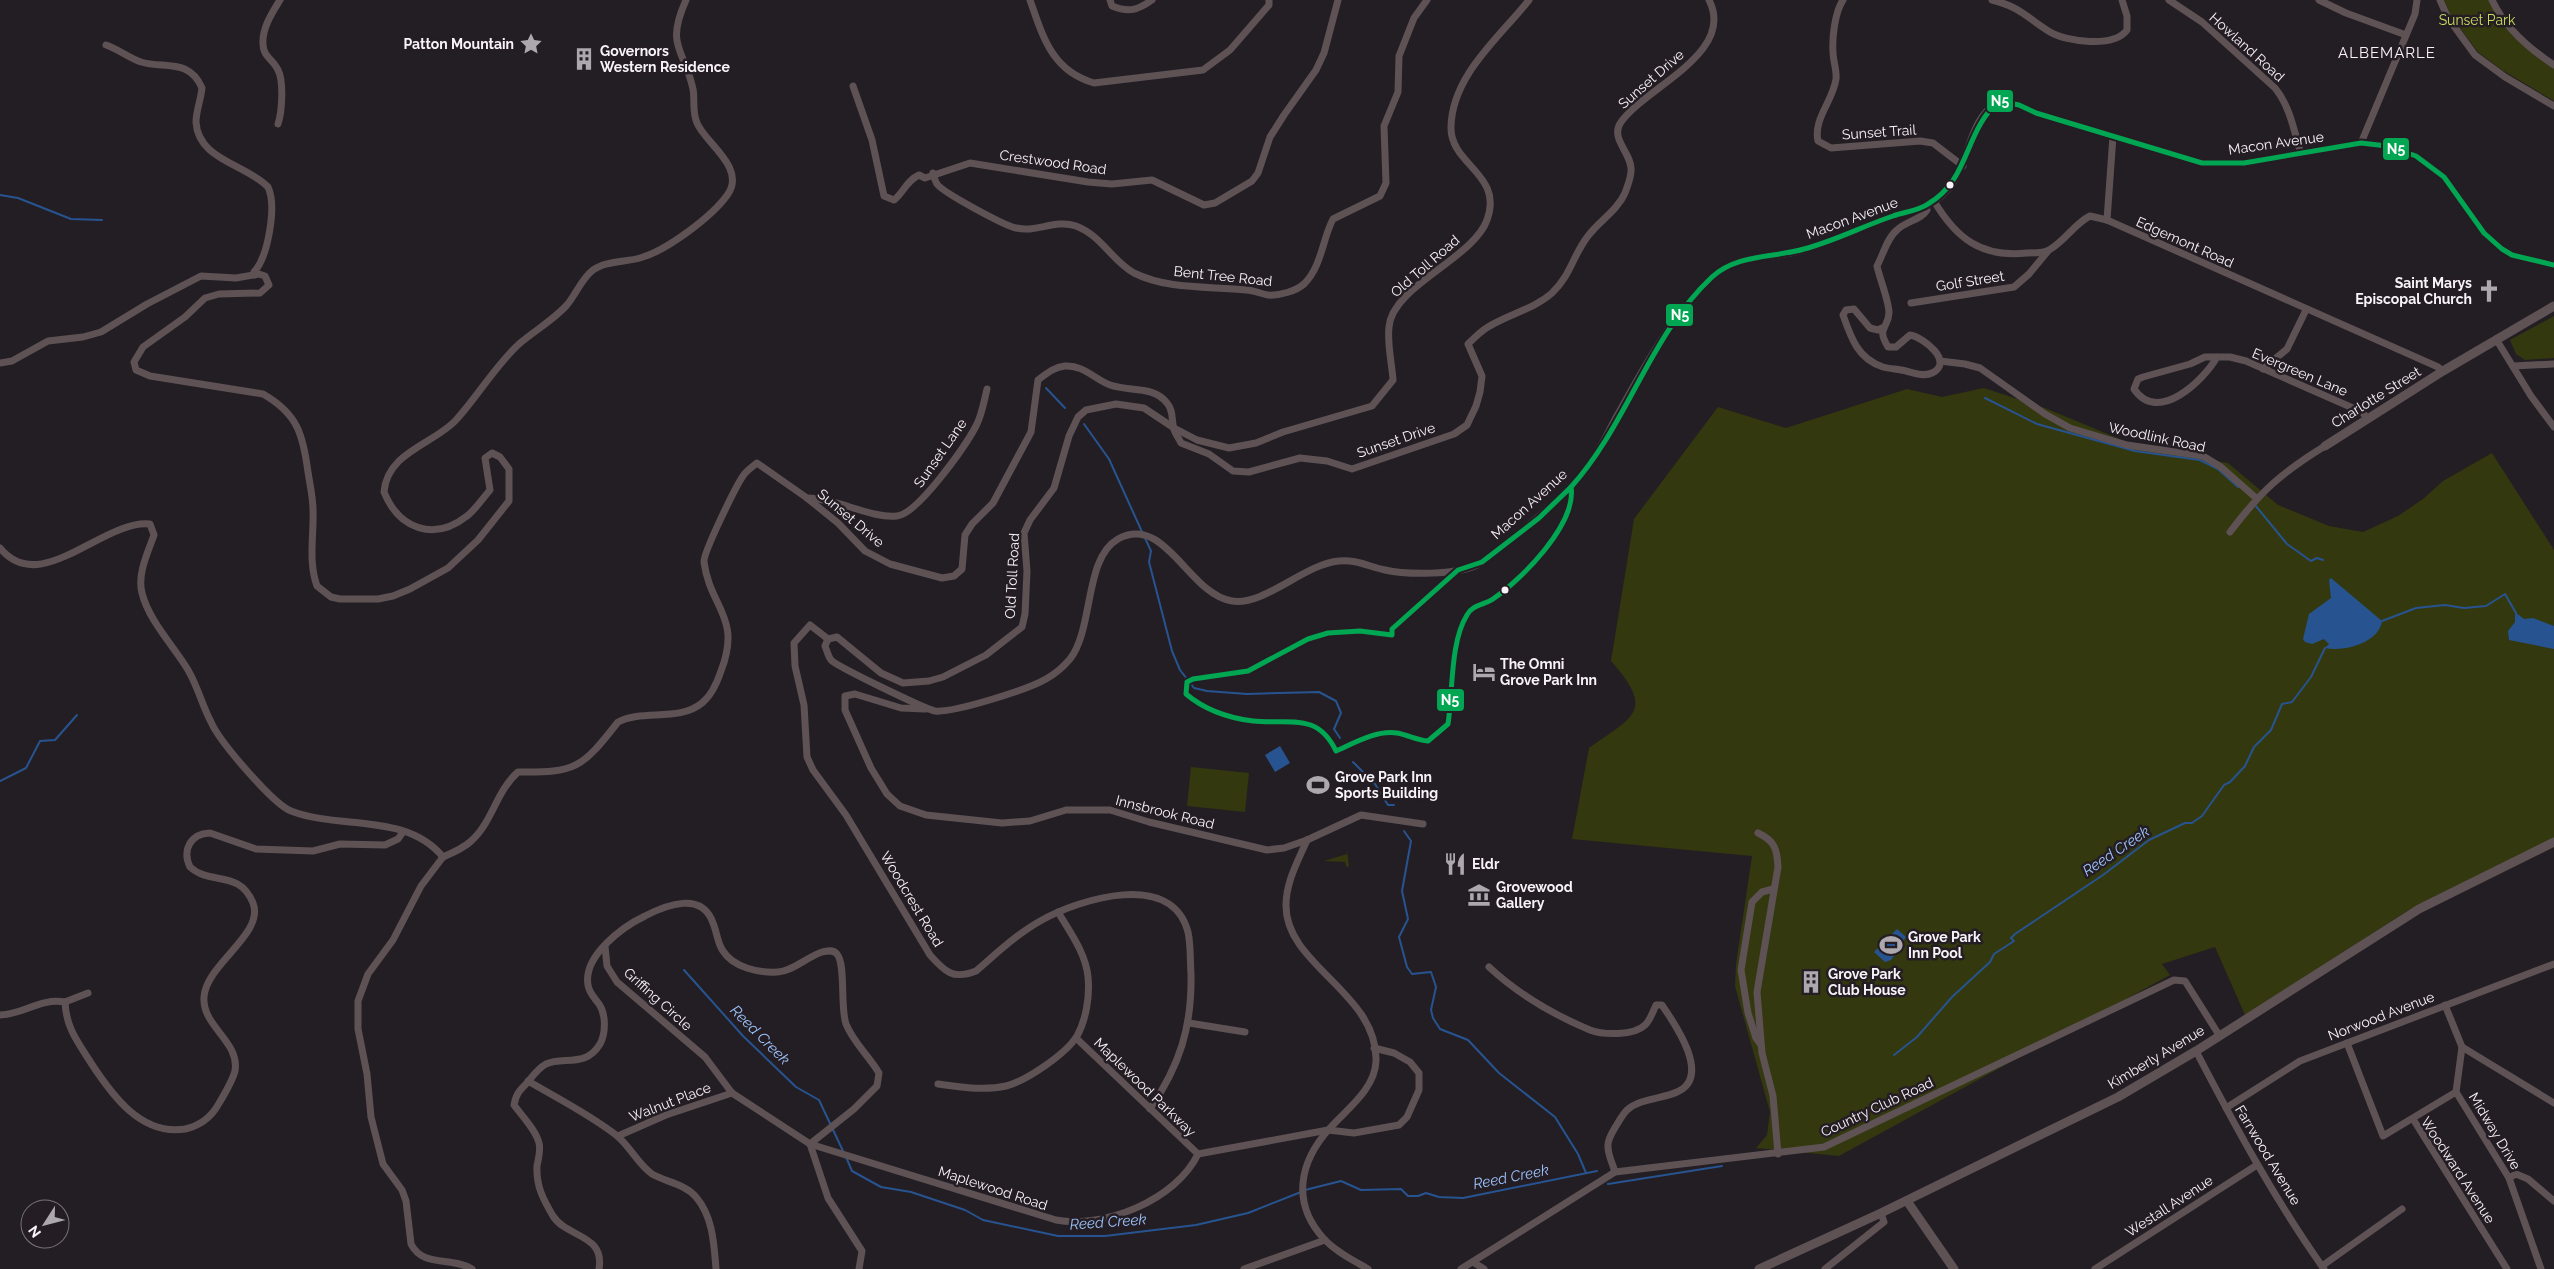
<svg xmlns="http://www.w3.org/2000/svg" width="2554" height="1269" viewBox="0 0 2554 1269" font-family="Raleway,sans-serif">
<style>
.green{fill:#33380f}
.water{fill:#275490}
.lines{fill:none;stroke-linecap:round;stroke-linejoin:round}
.stream{stroke:#275490;stroke-width:2}
.minor{stroke:#5e5255;stroke-width:7}
.tertiary{stroke:#5e5255;stroke-width:9}
.bus-1-casing{stroke:#241d24;stroke-width:9}
.bus-1{stroke:#00a651;stroke-width:5}
.bus-dot{fill:#f8f3f8;stroke:#241d24;stroke-width:2}
.labels{text-anchor:middle;stroke-width:5;stroke-linejoin:round;paint-order:stroke}
.park-label{font-size:14px;fill:#cbdc5f;stroke:#241d24}
.poi-label{font-size:14px;font-weight:bold;fill:#f8f3f8;stroke:#241d24;text-anchor:start}
.street-label{font-size:14px;fill:#f8f3f8;stroke:#241d24}
.neighbourhood-label{font-size:15px;letter-spacing:1px;fill:#f8f3f8;stroke:#241d24}
.water-label{font-size:15px;font-style:italic;fill:#9cc4fc;stroke:#241d24}
.line-badge{stroke:#241d24;stroke-width:2}
.badge-label{font-size:14px;text-anchor:middle;font-weight:bold;fill:#fff}
</style>
<rect width="100%" height="100%" fill="#231e23"/>
<g class="green">
<path d="M2444,0H2489C2502,30 2527,51 2554,69V101L2502,70L2478,52L2451,16Z"/>
<polygon points="2554,316 2554,358 2525,360 2516,354 2510,340"/>
<path d="M1984,388L2045,408L2146,450L2228,463L2278,505L2329,526L2363,532L2398,516L2423,499L2443,481L2492,453L2554,550V838L2407,911L2245,1015L2215,947L2162,964L2170,975L1839,1156L1756,1148L1767,1135L1770,1112L1735,986L1736,964L1752,856L1572,839L1589,748C1633,716 1656,712 1611,661L1634,519L1718,407L1786,428L1907,389L1942,397Z"/>
<polygon points="1191,767 1249,773 1245,812 1187,806"/>
<polygon points="1347,849 1349,867 1346,866 1345,862 1324,861 1347,854"/>
</g>
<g class="water">
<path d="M2331,578L2382,621C2379,643 2344,652 2325,648L2329,644L2324,639L2312,644L2305,642L2303,639L2309,614L2331,598L2329,580Z"/>
<polygon points="2515,612 2524,619 2533,618 2554,626 2554,649 2509,640 2508,631 2515,622"/>
<polygon points="1280,746 1290,763 1275,772 1265,755"/>
<polygon points="1897,929 1906,937 1891,960 1885,962 1874,952"/>
</g>
<g class="lines">
<g class="stream">
<polyline points="0,195 18,198 71,219 102,220"/>
<polyline points="1046,388 1065,408"/>
<polyline points="1985,398 2037,424 2135,451 2200,460 2218,469 2238,487"/>
<polyline points="1084,424 1109,459 1143,534"/>
<polyline points="2255,505 2287,544 2311,561 2317,558 2323,560"/>
<polyline points="1145,538 1151,551 1149,562 1172,651 1180,670 1194,688 1207,691 1247,694 1319,692 1336,701 1341,713 1334,729 1340,738"/>
<polyline points="2382,621 2416,608 2445,605 2464,608 2486,606 2505,594 2516,613"/>
<polyline points="1353,762 1375,784 1388,805 1394,805"/>
<polyline points="0,781 26,768 40,741 55,740 77,715"/>
<polyline points="1404,831 1411,841 1402,891 1408,919 1399,937 1407,967 1412,974 1431,972 1436,987 1431,1010 1433,1018 1440,1029 1468,1040 1499,1073 1555,1117 1578,1154 1586,1173"/>
<polyline points="684,970 743,1036 796,1087 819,1100 843,1151"/>
<polyline points="1894,1055 1917,1037 1952,997 1990,962 1994,954 2014,941 2011,938 2015,934 2103,875 2149,840 2185,823 2192,823 2202,816 2224,785 2230,782 2245,766 2254,747 2271,730 2282,704 2292,702 2311,677 2325,648"/>
<polyline points="846,1157 852,1171 881,1187 911,1192 965,1210 983,1220 1058,1236 1105,1236 1196,1225 1248,1213 1301,1192"/>
<polyline points="1608,1184 1722,1166"/>
<polyline points="1305,1190 1341,1181 1361,1190 1401,1189 1408,1196 1418,1196 1426,1193 1439,1197 1463,1198 1597,1171"/>
</g>
<g class="minor">
<path d="M1030,0C1043,37 1052,71 1094,83L1203,70L1230,50L1269,5V0"/>
<path d="M1110,0L1112,6C1129,13 1138,10 1152,0"/>
<path d="M1843,0C1835,12 1832,37 1833,52C1833,61 1837,70 1836,79C1833,101 1813,119 1818,141L1831,148L1920,141L1933,143L1963,166"/>
<path d="M1992,0C2021,7 2027,18 2050,32C2067,42 2114,48 2127,30V16L2122,0"/>
<path d="M2169,0L2202,22L2275,88C2290,106 2294,131 2301,154"/>
<polyline points="2319,0 2346,13 2406,35"/>
<polyline points="2440,0 2448,18 2475,55 2505,77 2554,106"/>
<path d="M2492,0C2505,28 2528,48 2554,65"/>
<path d="M106,45C118,49 129,58 141,62C164,69 189,58 202,88C201,99 196,111 196,122C198,160 246,164 268,187C277,206 268,257 254,272V275"/>
<path d="M853,86L872,140L884,196L894,200C904,192 906,181 919,175L925,178L970,163L1088,182L1112,184L1152,180L1204,205L1215,203L1252,181L1258,173L1270,137L1284,115L1316,70L1324,53L1338,0"/>
<path d="M278,124C282,112 284,81 278,70C273,59 263,57 263,44C262,28 272,13 280,0"/>
<polyline points="2361,143 2415,14 2417,0"/>
<path d="M933,173C934,177 935,181 937,184C942,192 1005,226 1016,228C1036,233 1055,219 1076,226C1102,236 1112,261 1134,273C1168,290 1210,286 1246,290C1254,290 1261,294 1268,295C1279,296 1296,291 1304,284C1322,266 1322,240 1333,219L1380,196L1386,183L1384,126L1398,92L1399,56L1414,18L1427,0"/>
<path d="M1934,201C1956,238 1981,258 2027,253C2033,253 2044,253 2049,250C2065,241 2074,224 2090,216L2107,220L2438,367L2443,371"/>
<polyline points="2107,220 2113,136"/>
<polyline points="1911,303 2014,287 2029,274 2048,251"/>
<path d="M1882,328L1878,330L1870,328L1854,309L1846,310L1843,315C1851,338 1858,359 1883,367C1890,369 1899,369 1906,371C1914,373 1924,377 1932,373C1955,362 1923,337 1910,335L1896,347H1888C1876,327 1888,330 1889,313C1889,301 1880,280 1877,266C1883,255 1887,238 1897,230C1906,221 1921,220 1927,210L1925,207"/>
<polyline points="2496,339 2531,396 2554,427"/>
<path d="M2217,357C2204,380 2158,425 2134,389L2138,379L2143,377L2190,364L2205,357H2230L2246,361L2362,412L2367,418"/>
<polyline points="1940,361 1965,364 1980,368 2045,414 2070,428 2127,445 2203,456 2221,467 2256,498"/>
<path d="M0,363L12,361L48,341L83,337L101,332L147,304L201,276L236,278L259,274L265,276L269,285L260,293L219,294L205,298L185,317L143,347L134,362L136,370L150,376L263,394C298,414 303,435 308,472C310,485 313,498 313,510C314,536 308,561 317,586L331,597L340,599H378L393,596L410,589L448,568L478,540L509,501V469L500,457L492,453L485,458L490,490C483,498 476,509 467,516C434,542 399,529 384,492C387,452 434,444 456,420C478,396 495,366 519,344C534,331 552,321 566,306C576,295 581,279 593,270C605,261 626,262 640,258C666,251 713,216 728,194C746,167 705,143 697,123C692,112 695,100 693,89C684,48 665,47 686,0"/>
<polyline points="2513,366 2554,364"/>
<polyline points="2263,369 2287,349 2306,310"/>
<path d="M807,498C836,498 872,519 897,516C918,514 966,445 976,426C982,415 984,401 987,389"/>
<path d="M2230,532C2261,491 2281,473 2325,446"/>
<path d="M0,548C40,598 103,519 150,524L154,535C148,552 137,574 142,593C149,621 173,645 188,670C198,687 202,705 211,722C219,741 273,804 291,811C340,830 406,812 443,857"/>
<path d="M828,639L825,646C827,651 828,656 831,660C836,666 925,709 935,711C954,713 1029,689 1046,679C1055,674 1064,666 1070,659C1094,628 1084,558 1118,539C1165,513 1189,595 1232,601C1265,606 1304,564 1339,561C1355,559 1370,567 1385,570C1407,575 1456,575 1477,565C1492,557 1506,543 1520,532C1544,513 1568,492 1587,468C1599,452 1608,432 1618,414C1644,368 1674,310 1715,275C1738,254 1766,259 1795,252C1827,244 1858,228 1889,217C1901,212 1915,211 1926,206C1975,183 1959,125 1999,101L2019,105L2036,113L2202,163H2244L2361,143L2387,146L2416,156L2444,177L2484,233L2502,249L2512,255L2554,265"/>
<path d="M828,639L837,637L881,673L903,683L929,681L943,677L986,655L1022,627L1025,614L1027,571L1024,533L1030,520L1054,488L1069,436L1078,417L1086,410L1116,404L1144,408L1174,428L1197,440L1229,448L1256,443L1283,432L1372,406L1393,380C1392,364 1387,344 1389,327C1392,286 1473,259 1487,220C1504,174 1450,165 1451,127C1452,75 1500,37 1529,0"/>
<path d="M828,639L810,625L794,643L795,666L804,705L807,757L813,770L846,815L930,955C945,972 953,980 976,971C997,953 1018,933 1042,920C1080,899 1172,870 1188,932C1191,946 1190,961 1191,974C1192,1027 1180,1065 1150,1109"/>
<polyline points="925,709 901,708 855,694 845,696 845,710 871,768 887,794 900,806 926,815 1002,823 1030,821 1066,810 1110,810 1149,822 1267,850 1284,848 1307,840 1361,815 1423,824"/>
<path d="M1758,833C1775,841 1777,849 1778,867L1757,992L1762,1053L1773,1096L1778,1154"/>
<path d="M1307,840C1298,861 1286,882 1286,905C1285,965 1378,993 1376,1061C1375,1089 1347,1109 1330,1128C1299,1162 1291,1203 1324,1239C1336,1252 1353,1260 1368,1269"/>
<path d="M443,857C452,853 462,849 470,842C492,824 496,791 518,772C576,773 582,768 618,722C643,709 679,722 702,703C712,695 717,683 721,671C742,617 710,608 704,562C703,553 736,486 743,476C746,471 752,467 757,463L807,498L838,523L865,551L890,564L942,578L954,576L962,569L965,535L972,524L993,503L1031,432L1038,380C1046,374 1054,367 1065,366C1084,365 1094,379 1110,385C1129,392 1153,385 1167,403C1174,411 1171,420 1174,429C1175,434 1179,438 1181,443L1209,454L1233,471L1249,472L1300,458L1327,461L1352,469L1454,434L1467,425L1476,406L1480,392L1482,376L1468,344C1474,338 1481,331 1488,327C1509,314 1534,309 1552,293C1571,275 1573,255 1588,236C1599,221 1617,211 1625,193C1627,187 1631,178 1631,171C1633,154 1609,139 1621,122C1647,86 1736,53 1709,0"/>
<path d="M443,857L421,886L393,940L368,974L358,1001V1029L367,1074L371,1117L383,1164L402,1190L406,1201L411,1244C423,1268 451,1256 472,1269"/>
<polyline points="605,946 607,966 617,982 705,1057 732,1093 810,1144 828,1198 862,1251 859,1269"/>
<path d="M1489,967C1517,993 1554,1015 1590,1030C1603,1035 1634,1036 1645,1025C1650,1021 1653,1011 1656,1005H1662C1675,1024 1712,1077 1677,1092C1662,1099 1641,1098 1627,1110C1623,1114 1619,1121 1616,1126C1613,1131 1607,1140 1608,1147C1608,1155 1613,1165 1615,1172"/>
<path d="M88,993L65,1002C66,1028 78,1042 91,1063C112,1095 141,1136 185,1129C199,1126 211,1117 218,1105C224,1095 232,1082 235,1071C240,1041 202,1027 204,997C206,964 265,934 253,903C239,869 211,886 190,867C182,850 190,834 210,833L256,849L313,851L340,844L385,845L398,839L403,832"/>
<path d="M0,1015C25,1014 39,998 65,1002"/>
<polyline points="1189,1023 1245,1032"/>
<polyline points="1076,1038 1198,1154"/>
<polyline points="2347,1043 2383,1136 2456,1092 2462,1047 2445,1005"/>
<polyline points="1761,1045 1756,1038 1748,1013 1741,970 1752,902 1762,892 1773,889"/>
<polyline points="2462,1047 2554,1103"/>
<path d="M2196,1051C2235,1126 2275,1200 2324,1269"/>
<path d="M528,1081C557,1098 589,1114 616,1135C630,1146 637,1163 652,1174C666,1182 685,1184 696,1197C713,1217 714,1244 716,1269"/>
<path d="M938,1084C960,1087 984,1091 1006,1086C1026,1081 1066,1054 1077,1036C1086,1020 1090,996 1088,977C1086,954 1070,932 1058,912"/>
<polyline points="2456,1092 2509,1178 2541,1269"/>
<polyline points="2226,1108 2300,1061 2554,964"/>
<polyline points="2413,1119 2507,1269"/>
<polyline points="618,1136 666,1115 732,1093"/>
<polyline points="2509,1178 2516,1174 2528,1179 2554,1201"/>
<polyline points="1473,1262 1484,1269"/>
<polyline points="2322,1266 2402,1209"/>
<path d="M599,1269C605,1234 567,1238 553,1216C543,1199 536,1186 537,1166C538,1160 541,1150 539,1143C536,1130 522,1116 514,1105C516,1094 519,1091 527,1083C533,1076 537,1069 546,1064C563,1056 586,1068 600,1044C606,1033 606,1014 599,1004C594,997 589,993 588,985C583,956 622,927 645,916C666,905 702,891 713,923C717,932 717,942 723,951C734,968 759,973 778,972C793,971 807,957 822,952C827,951 833,949 837,954C846,964 840,1007 846,1024C853,1042 869,1056 879,1073L877,1086L854,1109L810,1144L1056,1220C1104,1229 1176,1200 1198,1154L1328,1130L1354,1133L1399,1125L1407,1117L1419,1090V1073L1410,1062L1394,1053L1374,1048"/>
<polyline points="1244,1269 1325,1240"/>
<polyline points="1461,1269 1615,1172 1824,1147 2174,980 2185,981 2219,1035"/>
<polyline points="1825,1269 1884,1222 1881,1213"/>
<polyline points="2095,1269 2257,1165"/>
</g>
<g class="tertiary">
<polyline points="2325,446 2443,371 2554,306"/>
<polyline points="1907,1201 1954,1269"/>
<polyline points="1759,1269 1881,1213 2118,1097 2196,1051 2419,909 2554,842"/>
</g>
<defs>
<g id="bus-1">
<path d="M1571,487C1577,524 1521,580 1493,599C1484,605 1472,605 1467,615C1450,642 1453,692 1448,724L1428,741C1417,740 1408,735 1397,733C1376,730 1354,743 1336,751C1317,711 1288,725 1253,721C1228,718 1205,710 1186,694L1187,682L1193,679L1248,671L1308,639L1328,633L1360,631L1392,635V629L1458,570L1482,562L1539,518Z"/>
<path d="M1571,487C1628,424 1649,336 1712,277C1737,254 1773,258 1804,249C1835,241 1863,226 1893,216C1904,212 1918,211 1928,204C1970,180 1964,131 1999,101L2019,105L2036,113L2202,163H2244L2361,143L2387,146L2416,156L2444,177L2484,233L2502,249L2512,255L2554,265"/>
</g>
</defs>
<use href="#bus-1" class="bus-1-casing"/>
<use href="#bus-1" class="bus-1"/>
</g>
<defs>
<symbol id="sight-bare" viewBox="-9 -9 18 18"><path d="M0-6L1.8-2.2L6-1.7L2.9 1.2L3.7 5.4L0 3.3L-3.7 5.4L-2.9 1.2L-6-1.7L-1.8-2.2Z" fill="#ada8ad" stroke="#241d24" stroke-width="2.5" paint-order="stroke"/></symbol>
<symbol id="building-bare" viewBox="-9 -9 18 18"><path d="M-4-6H4V6H1V3H-1V6H-4ZM-2.5-4.3h1.7v1.8h-1.7ZM.8-4.3h1.7v1.8H.8ZM-2.5-1h1.7V.8h-1.7ZM.8-1h1.7V.8H.8Z" fill="#ada8ad" stroke="#241d24" stroke-width="2.5" paint-order="stroke"/></symbol>
<symbol id="church-bare" viewBox="-9 -9 18 18"><path d="M-1.2-6h2.4v3.5h3.3v2.4h-3.3V6h-2.4V-.1h-3.3v-2.4h3.3Z" fill="#ada8ad" stroke="#241d24" stroke-width="2.5" paint-order="stroke"/></symbol>
<symbol id="hotel-bare" viewBox="-9 -9 18 18"><path d="M-6-4.5h1.5V1H6V5H4.5V3h-9V5H-6ZM-4 0a1.8 1.8 0 1 1 3.6 0ZM.5 0V-2.5h3Q6-2.5 6 0Z" fill="#ada8ad" stroke="#241d24" stroke-width="2.5" paint-order="stroke"/></symbol>
<symbol id="stadium-bare" viewBox="-9 -9 18 18"><path d="M0-5a6.5 5 0 1 0 0 10a6.5 5 0 1 0 0-10ZM-3.5-1.8h7v3.6h-7Z" fill="#ada8ad" stroke="#241d24" stroke-width="2.5" paint-order="stroke"/></symbol>
<symbol id="restaurant-bare" viewBox="-9 -9 18 18"><path d="M-5-6h1v4h1v-4h1v4h1v-4h1v5L-1.5 .5V6h-2V.5L-5-1ZM5-6V6H3V1.5H1.5Q1.5-4 5-6Z" fill="#ada8ad" stroke="#241d24" stroke-width="2.5" paint-order="stroke"/></symbol>
<symbol id="museum-bare" viewBox="-9 -9 18 18"><path d="M0-6L6-3V-2H-6V-3ZM-5-1h2V3h-2ZM-1-1h2V3h-2ZM3-1h2V3H3ZM-6 4H6V6H-6Z" fill="#ada8ad" stroke="#241d24" stroke-width="2.5" paint-order="stroke"/></symbol>
</defs>
<g fill-rule="evenodd">
<use href="#sight-bare" x="515" y="28" width="32" height="32"/>
<use href="#building-bare" x="568" y="43" width="32" height="32"/>
<use href="#church-bare" x="2473" y="275" width="32" height="32"/>
<use href="#hotel-bare" x="1468" y="656" width="32" height="32"/>
<use href="#stadium-bare" x="1302" y="769" width="32" height="32"/>
<use href="#restaurant-bare" x="1439" y="848" width="32" height="32"/>
<use href="#museum-bare" x="1463" y="879" width="32" height="32"/>
<use href="#stadium-bare" x="1875" y="929" width="32" height="32"/>
<use href="#building-bare" x="1795" y="966" width="32" height="32"/>
</g>
<g class="bus-dot">
<circle cx="1950" cy="185" r="4.5"/>
<circle cx="1505" cy="590" r="4.5"/>
</g>
<g class="labels">
<g class="park-label">
<text x="2477" y="25">Sunset Park</text>
</g>
<g class="poi-label">
<text x="514" y="49" text-anchor="end">Patton Mountain</text>
<text x="600" y="56">Governors<tspan x="600" dy="16">Western Residence</tspan></text>
<text x="2472" y="288" text-anchor="end">Saint Marys<tspan x="2472" dy="16">Episcopal Church</tspan></text>
<text x="1500" y="669">The Omni<tspan x="1500" dy="16">Grove Park Inn</tspan></text>
<text x="1335" y="782">Grove Park Inn<tspan x="1335" dy="16">Sports Building</tspan></text>
<text x="1472" y="869">Eldr</text>
<text x="1496" y="892">Grovewood<tspan x="1496" dy="16">Gallery</tspan></text>
<text x="1908" y="942">Grove Park<tspan x="1908" dy="16">Inn Pool</tspan></text>
<text x="1828" y="979">Grove Park<tspan x="1828" dy="16">Club House</tspan></text>
</g>
<g class="street-label">
<text transform="translate(2247 47) rotate(42)" y="5">Howland Road</text>
<text transform="translate(1651 79) rotate(-41)" y="5">Sunset Drive</text>
<text transform="translate(1879 132) rotate(-4)" y="5">Sunset Trail</text>
<text transform="translate(2276 143) rotate(-8)" y="5">Macon Avenue</text>
<text transform="translate(1053 162) rotate(8)" y="5">Crestwood Road</text>
<text transform="translate(1852 218) rotate(-20)" y="5">Macon Avenue</text>
<text transform="translate(2185 242) rotate(24)" y="5">Edgemont Road</text>
<text transform="translate(1425 266) rotate(-41)" y="5">Old Toll Road</text>
<text transform="translate(1223 276) rotate(6)" y="5">Bent Tree Road</text>
<text transform="translate(1970 281) rotate(-9)" y="5">Golf Street</text>
<text transform="translate(2300 372) rotate(23)" y="5">Evergreen Lane</text>
<text transform="translate(2376 397) rotate(-32)" y="5">Charlotte Street</text>
<text transform="translate(2157 437) rotate(12)" y="5">Woodlink Road</text>
<text transform="translate(1396 440) rotate(-19)" y="5">Sunset Drive</text>
<text transform="translate(940 453) rotate(-55)" y="5">Sunset Lane</text>
<text transform="translate(1529 504) rotate(-42)" y="5">Macon Avenue</text>
<text transform="translate(851 518) rotate(40)" y="5">Sunset Drive</text>
<text transform="translate(1012 576) rotate(-87)" y="5">Old Toll Road</text>
<text transform="translate(1165 812) rotate(14)" y="5">Innsbrook Road</text>
<text transform="translate(912 899) rotate(59)" y="5">Woodcrest Road</text>
<text transform="translate(658 999) rotate(42)" y="5">Griffing Circle</text>
<text transform="translate(2381 1016) rotate(-21)" y="5">Norwood Avenue</text>
<text transform="translate(2156 1057) rotate(-31)" y="5">Kimberly Avenue</text>
<text transform="translate(1145 1087) rotate(44)" y="5">Maplewood Parkway</text>
<text transform="translate(670 1102) rotate(-21)" y="5">Walnut Place</text>
<text transform="translate(1877 1107) rotate(-25)" y="5">Country Club Road</text>
<text transform="translate(2495 1131) rotate(59)" y="5">Midway Drive</text>
<text transform="translate(2268 1155) rotate(59)" y="5">Farrwood Avenue</text>
<text transform="translate(2458 1170) rotate(57)" y="5">Woodward Avenue</text>
<text transform="translate(993 1188) rotate(18)" y="5">Maplewood Road</text>
<text transform="translate(2169 1206) rotate(-33)" y="5">Westall Avenue</text>
</g>
<g class="neighbourhood-label">
<text x="2387" y="58">ALBEMARLE</text>
</g>
<g class="water-label">
<text transform="translate(2116 851) rotate(-34)" y="5">Reed Creek</text>
<text transform="translate(760 1035) rotate(45)" y="5">Reed Creek</text>
<text transform="translate(1511 1177) rotate(-11)" y="5">Reed Creek</text>
<text transform="translate(1108 1222) rotate(-4)" y="5">Reed Creek</text>
</g>
</g>
<g class="line-badge">
<rect x="1986" y="89" width="28" height="24" rx="5" fill="#00a651"/>
<rect x="2382" y="137" width="28" height="24" rx="5" fill="#00a651"/>
<rect x="1665" y="303" width="29" height="24" rx="5" fill="#00a651"/>
<rect x="1436" y="688" width="29" height="24" rx="5" fill="#00a651"/>
</g>
<g class="badge-label">
<text x="2000" y="106">N5</text>
<text x="2396" y="154">N5</text>
<text x="1680" y="320">N5</text>
<text x="1450" y="705">N5</text>
</g>
<g transform="translate(45 1224) rotate(234)"><circle r="24" fill="#241d24" stroke="#797379"/>
<path d="M0-4L9 19L0 12L-9 19Z" fill="#ada8ad"/>
<text y="-8" font-size="14" font-weight="bold" text-anchor="middle" fill="#f8f3f8">N</text>
</g>
</svg>
